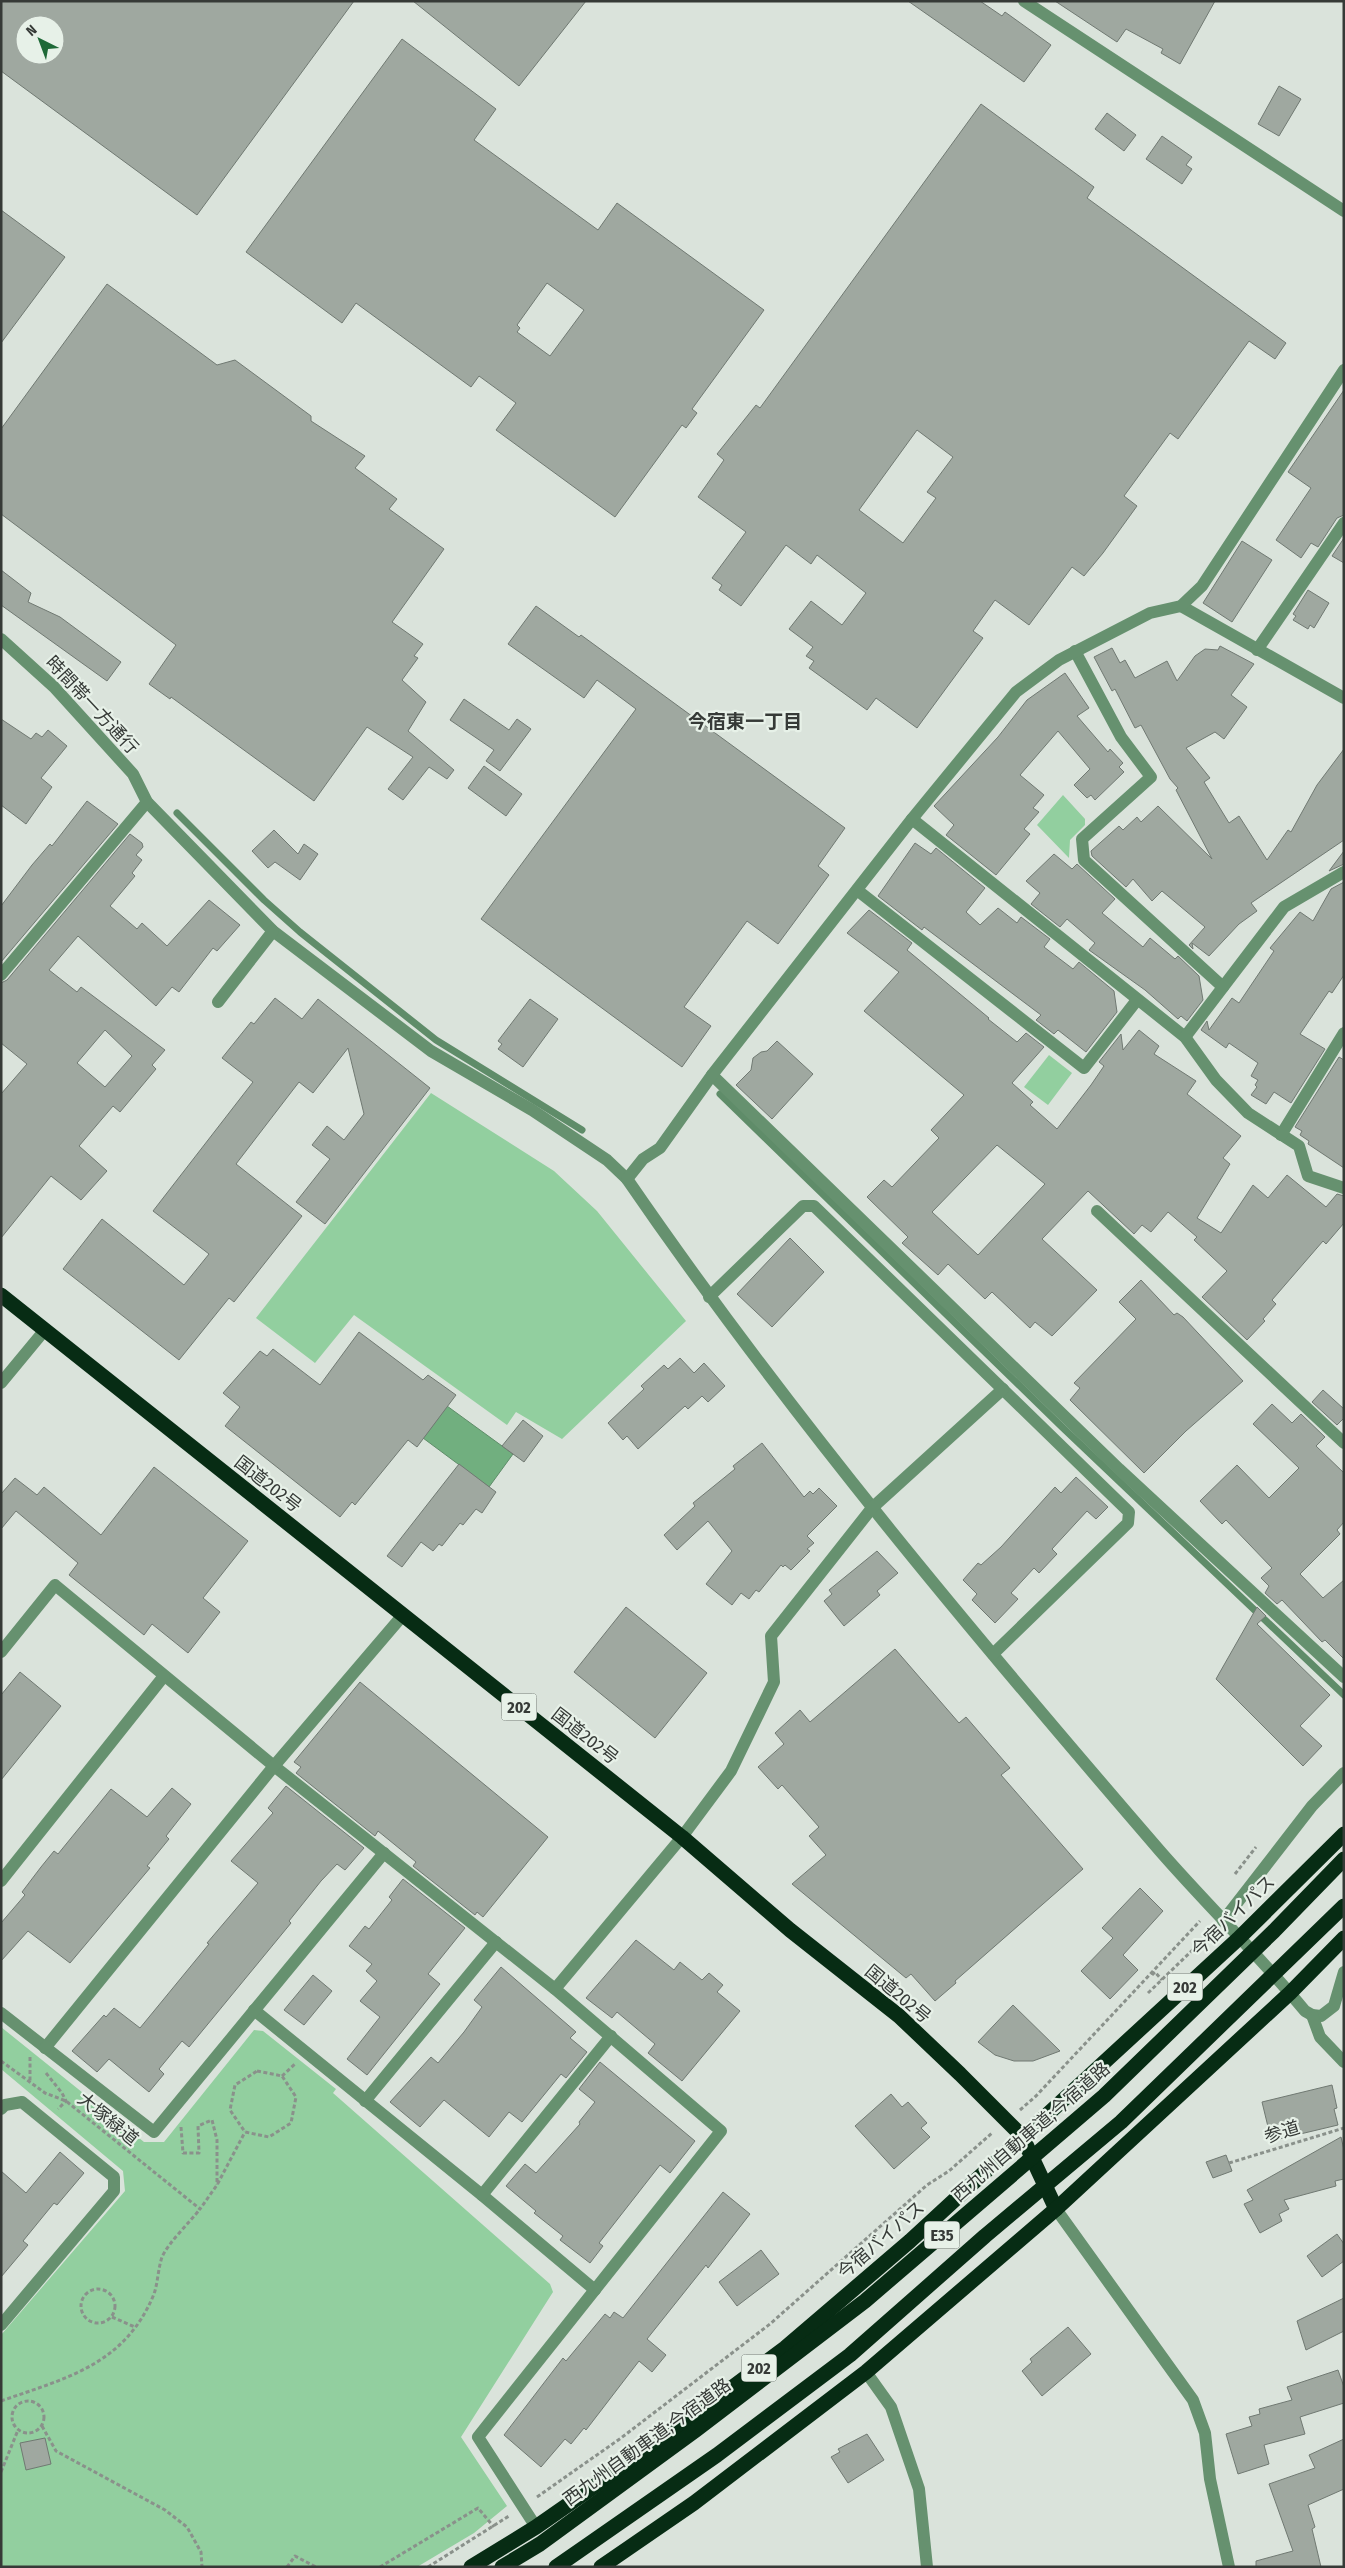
<svg xmlns="http://www.w3.org/2000/svg" width="1345" height="2568" viewBox="0 0 1345 2568" font-family="'Fira Sans Condensed','Noto Sans JP',sans-serif">
<style>
.green{fill:#92cf9f}
.water{fill:#71af7f;stroke:#5f8c69}
.lines{fill:none;stroke-linecap:round;stroke-linejoin:round}
.stream{stroke:#5f8c69;stroke-width:7}
.building{fill:#9fa8a0;stroke:#707972;fill-rule:evenodd}
.path{stroke:#8a918b;stroke-width:3;stroke-dasharray:4 2.5;stroke-linecap:butt}
.minor{stroke:#66916f;stroke-width:12}
.highway{stroke:#072c14;stroke-width:15}
.highway-bridge{stroke:#072c14;stroke-width:15}
.labels{text-anchor:middle;stroke-width:4.5;stroke-linejoin:round;paint-order:stroke}
.shield{fill:#e7f1e8;stroke:#6b716c;stroke-width:1}
.shield-label{font-size:16px;font-weight:bold;fill:#363a37}
.street-label{font-size:18px;fill:#363a37;stroke:#e7f1e8}
.neighbourhood-label{font-size:19px;font-weight:bold;fill:#363a37;stroke:#e7f1e8}
</style>
<rect width="100%" height="100%" fill="#dae3db"/>
<g class="green">
<polygon points="1063,795 1085,819 1085,825 1070,840 1069,858 1037,825"/>
<polygon points="1049,1055 1072,1073 1048,1105 1024,1087"/>
<polygon points="431,1093 554,1171 597,1211 686,1321 562,1439 516,1412 507,1425 354,1315 315,1363 256,1318"/>
<polygon points="1,2027 144,2142 164,2142 254,2030 263,2031 336,2089 333,2093 550,2284 553,2292 461,2437 507,2506 474,2533 417,2567 1,2567 1,2335 125,2191 123,2171 1,2069"/>
</g>
<polygon class="water" points="447,1406 513,1454 489,1487 423,1438"/>
<g class="lines">
<g class="stream">
<polyline points="177,813 264,900 300,932 436,1040 582,1130"/>
<polyline points="720,1094 1062,1427 1344,1695"/>
</g>
</g>
<g class="building">
<path d="M1,1H354L197,215L1,71ZM25,25H55V55H25Z"/>
<polygon points="413,1 586,1 519,86"/>
<polygon points="908,1 980,1 1002,16 1005,12 1051,45 1024,82"/>
<polygon points="1055,1 1215,1 1180,64 1161,53 1163,49 1126,29 1117,42"/>
<path d="M402,39L496,109L474,140L598,230L617,203L764,310L692,409L697,413L686,428L682,425L615,517L496,430L516,403L479,376L471,387L356,303L342,323L246,252ZM547,283L584,310L550,356L517,332L520,328L517,325Z"/>
<polygon points="1279,86 1301,99 1279,136 1258,124"/>
<path d="M981,104L1094,187L1087,198L1286,343L1275,359L1249,341L1178,439L1170,433L1124,496L1137,506L1103,553L1084,576L1072,567L1029,625L995,600L973,631L983,638L917,728L876,698L867,710L809,668L814,661L806,656L813,647L789,629L811,601L842,625L866,593L817,555L811,564L786,545L741,606L719,590L722,585L712,578L746,532L698,497L724,460L717,454L756,405L760,408ZM917,430L953,457L927,492L936,498L903,543L859,510Z"/>
<polygon points="1107,113 1136,135 1124,151 1095,129"/>
<polygon points="1162,136 1192,157 1186,165 1192,169 1182,184 1146,159"/>
<polygon points="1,210 65,257 1,343"/>
<polygon points="107,284 217,365 235,360 311,416 311,421 365,456 355,468 397,499 389,509 444,549 392,622 423,644 414,656 418,658 402,680 426,702 408,731 454,770 447,779 429,767 403,800 388,789 413,757 367,727 314,801 171,697 170,699 149,684 176,645 1,514 1,429"/>
<polygon points="1344,390 1344,515 1337,518 1318,547 1311,543 1301,558 1276,540 1311,488 1288,472"/>
<polygon points="1344,538 1344,563 1332,556"/>
<polygon points="1242,541 1272,560 1232,622 1203,603"/>
<polygon points="1,570 31,593 28,602 60,617 121,662 107,681 1,605"/>
<polygon points="1308,590 1329,603 1314,628 1310,625 1308,629 1293,620 1296,616 1293,614"/>
<polygon points="536,606 579,637 581,635 845,828 818,866 829,875 778,944 747,921 684,1007 711,1026 682,1067 481,919 636,709 597,680 584,698 508,644"/>
<polygon points="1220,646 1254,664 1231,695 1247,707 1224,739 1215,732 1186,748 1210,778 1204,782 1229,823 1239,816 1267,860 1288,830 1291,832 1317,785 1344,749 1344,840 1251,903 1257,911 1239,924 1209,956 1192,943 1193,949 1189,945 1205,927 1162,891 1152,901 1133,879 1126,887 1092,856 1091,851 1119,826 1123,830 1137,817 1141,822 1158,806 1212,859 1176,790 1178,788 1170,779 1141,725 1135,728 1115,689 1112,691 1094,657 1112,648 1120,663 1125,660 1135,678 1167,661 1177,681 1195,656 1205,649 1218,650"/>
<polygon points="1065,673 1089,708 1077,716 1108,752 1110,749 1123,763 1119,767 1124,772 1095,800 1091,795 1087,798 1074,785 1090,769 1058,731 1020,775 1044,795 1033,808 1039,812 1024,829 1030,834 996,875 946,835 954,825 934,806 998,737 1027,700"/>
<polygon points="464,699 509,730 517,719 531,729 500,771 486,761 494,750 450,720"/>
<polygon points="1,719 31,739 36,733 42,737 48,730 67,746 41,778 52,787 26,824 1,805"/>
<polygon points="484,766 522,794 506,816 468,788"/>
<polygon points="87,801 118,824 1,962 1,906 32,865 50,844 52,846"/>
<polygon points="274,830 298,854 304,844 318,854 300,880 275,862 268,868 252,851"/>
<path d="M130,834L142,843L143,847L136,855L142,860L132,873L135,876L110,906L137,929L142,923L167,946L209,900L240,925L217,951L213,948L179,992L172,987L156,1006L78,936L49,970L77,992L81,987L165,1050L152,1065L156,1069L120,1112L113,1106L79,1146L107,1171L81,1200L51,1176L1,1238V1094L27,1064L1,1043V983L7,980ZM105,1030L132,1056L105,1087L77,1063Z"/>
<polygon points="915,843 931,854 936,848 985,888 966,912 980,925 998,908 1017,923 1021,917 1050,939 1044,947 1073,969 1079,962 1114,991 1117,1012 1086,1052 1058,1030 1054,1034 1036,1020 1041,1015 924,927 922,930 878,896"/>
<polygon points="1344,851 1344,864 1329,871"/>
<polygon points="1054,854 1072,869 1077,864 1115,899 1102,913 1143,947 1150,938 1175,959 1178,956 1199,976 1203,1000 1187,1021 1181,1016 1178,1019 1145,990 1089,950 1095,943 1067,919 1060,927 1031,904 1040,893 1026,881"/>
<polygon points="1344,882 1344,975 1332,993 1329,991 1300,1034 1325,1049 1291,1103 1274,1092 1266,1104 1251,1095 1257,1087 1255,1085 1258,1080 1251,1076 1258,1063 1229,1043 1226,1048 1201,1030 1207,1021 1209,1030 1232,998 1239,1003 1274,951 1270,948 1300,912 1313,921 1331,889"/>
<path d="M869,910L912,943L907,950L989,1018L988,1019L1017,1042L1026,1033L1044,1047L1012,1083L1033,1102L1030,1105L1057,1129L1091,1085L1104,1066L1099,1062L1121,1034L1123,1050L1139,1030L1159,1046L1154,1054L1196,1081L1187,1094L1241,1136L1223,1158L1230,1164L1197,1218L1221,1233L1253,1185L1268,1198L1287,1175L1326,1207L1337,1194L1344,1196V1223L1326,1244L1323,1241L1272,1300L1276,1304L1263,1319L1265,1321L1247,1340L1202,1297L1227,1271L1194,1240L1197,1237L1168,1212L1151,1232L1142,1225L1134,1234L1088,1191L1042,1239L1097,1290L1052,1336L1035,1322L1030,1328L992,1292L985,1299L948,1264L938,1275L902,1243L908,1237L867,1197L884,1180L892,1187L939,1138L931,1130L964,1095L864,1011L899,972L847,933ZM997,1145L1045,1184L978,1255L932,1212Z"/>
<polygon points="275,998 302,1019 318,999 430,1088 325,1224 296,1202 330,1159 312,1145 327,1126 344,1140 364,1114 348,1048 313,1093 299,1082 236,1164 302,1216 234,1302 229,1298 179,1360 63,1269 102,1219 184,1285 209,1254 153,1211 253,1082 222,1058 251,1022 254,1024"/>
<polygon points="530,999 558,1019 523,1067 498,1049 502,1044 498,1041"/>
<polygon points="777,1041 813,1074 772,1119 736,1085 751,1070 753,1058 761,1052 767,1051"/>
<polygon points="1339,1057 1344,1060 1344,1168 1308,1144 1309,1141 1300,1135 1302,1131 1295,1127"/>
<polygon points="790,1238 824,1272 772,1327 737,1294"/>
<polygon points="1141,1280 1174,1315 1177,1313 1183,1317 1243,1381 1186,1431 1144,1473 1070,1400 1080,1388 1074,1383 1136,1319 1119,1302"/>
<polygon points="359,1332 423,1380 428,1375 456,1395 417,1447 408,1440 355,1505 352,1502 340,1517 225,1426 240,1407 223,1393 260,1351 267,1356 273,1349 320,1385"/>
<polygon points="680,1358 694,1373 704,1363 725,1386 708,1402 702,1396 688,1409 685,1406 638,1449 627,1436 623,1440 608,1423 644,1389 641,1386 664,1365 668,1369"/>
<polygon points="1323,1390 1344,1409 1344,1418 1337,1425 1312,1402"/>
<polygon points="1272,1404 1292,1423 1301,1414 1325,1437 1316,1446 1344,1473 1344,1522 1337,1530 1340,1534 1300,1574 1323,1598 1344,1580 1344,1659 1325,1640 1322,1642 1282,1600 1277,1604 1265,1593 1269,1586 1261,1578 1272,1568 1226,1520 1222,1524 1200,1501 1237,1465 1269,1498 1299,1468 1253,1424"/>
<polygon points="523,1420 543,1436 524,1462 502,1446"/>
<polygon points="762,1443 804,1497 810,1491 813,1494 819,1488 837,1506 807,1536 814,1543 807,1549 810,1551 791,1570 785,1565 783,1567 781,1565 759,1592 756,1590 749,1599 741,1593 732,1605 706,1584 732,1551 708,1521 677,1550 664,1535 695,1506 693,1503 735,1469 733,1466"/>
<polygon points="459,1464 496,1492 482,1513 476,1509 463,1525 460,1523 442,1546 439,1544 433,1551 421,1542 402,1567 387,1556"/>
<polygon points="154,1467 248,1541 203,1598 220,1612 188,1653 152,1624 144,1635 69,1575 78,1563 16,1511 1,1529 1,1494 15,1478 37,1495 44,1487 101,1535"/>
<polygon points="1076,1477 1108,1507 1096,1519 1087,1511 1052,1549 1057,1554 1039,1573 1034,1568 1011,1593 1018,1599 995,1623 972,1600 977,1594 963,1580 978,1563 981,1565 1001,1547 1055,1487 1061,1493"/>
<polygon points="877,1551 898,1573 877,1591 880,1595 844,1626 824,1601 832,1594 829,1590"/>
<polygon points="626,1607 707,1673 655,1738 574,1672"/>
<polygon points="1257,1607 1266,1616 1257,1624 1330,1695 1300,1726 1322,1746 1303,1766 1216,1679"/>
<polygon points="895,1649 959,1723 966,1717 1010,1768 1001,1775 1083,1869 955,1981 956,1983 935,2001 911,1974 906,1978 792,1884 826,1855 809,1836 819,1827 782,1785 778,1789 758,1767 784,1744 775,1733 800,1710 810,1722"/>
<polygon points="20,1672 61,1706 1,1780 1,1695"/>
<polygon points="360,1682 548,1837 483,1917 477,1912 475,1915 413,1866 416,1862 378,1831 375,1836 296,1773 301,1767 294,1762"/>
<polygon points="286,1786 364,1848 345,1870 337,1864 321,1881 289,1921 291,1923 189,2047 182,2041 159,2069 164,2074 149,2092 109,2059 97,2072 72,2051 104,2015 106,2017 114,2008 140,2028 209,1944 207,1943 258,1883 231,1861 273,1813 268,1808"/>
<polygon points="172,1788 191,1804 166,1836 169,1839 147,1866 150,1868 70,1963 28,1931 1,1961 1,1923 25,1895 22,1892 41,1867 54,1851 58,1854 111,1789 147,1817"/>
<polygon points="403,1879 465,1928 428,1974 440,1984 367,2075 347,2059 380,2017 360,2001 377,1981 366,1971 372,1964 349,1946 365,1926 369,1929 392,1900 389,1897"/>
<polygon points="1140,1888 1163,1911 1123,1955 1138,1970 1110,1999 1081,1971 1113,1938 1102,1928"/>
<polygon points="636,1940 674,1970 680,1962 702,1980 709,1973 723,1985 717,1992 740,2011 682,2081 648,2053 655,2044 617,2012 612,2018 586,1998"/>
<polygon points="501,1967 576,2032 570,2038 587,2052 566,2078 561,2074 522,2122 509,2112 489,2137 444,2100 420,2127 390,2102 431,2057 438,2063 464,2032 482,2007 474,2000"/>
<polygon points="313,1975 332,1991 304,2025 284,2010"/>
<polygon points="1013,2005 1060,2051 1033,2061 1014,2061 995,2055 978,2042"/>
<polygon points="600,2062 695,2141 670,2173 660,2165 599,2243 603,2246 590,2263 560,2240 563,2236 534,2213 536,2211 506,2186 525,2164 536,2173 580,2124 579,2122 595,2102 579,2089"/>
<polygon points="1332,2085 1337,2108 1334,2109 1338,2125 1275,2140 1274,2134 1270,2135 1262,2102"/>
<polygon points="891,2094 902,2107 908,2102 927,2123 921,2128 930,2137 894,2169 855,2126"/>
<polygon points="1341,2137 1344,2150 1344,2179 1335,2181 1336,2186 1284,2200 1289,2209 1279,2214 1282,2221 1260,2233 1244,2204 1253,2200 1247,2190"/>
<polygon points="60,2152 84,2173 57,2205 54,2203 23,2241 28,2245 1,2277 1,2171 26,2193"/>
<polygon points="1226,2155 1232,2171 1213,2178 1206,2162"/>
<polygon points="723,2192 750,2214 708,2268 706,2265 647,2339 666,2355 652,2372 639,2361 586,2430 584,2428 571,2444 565,2439 541,2467 504,2435 563,2358 566,2361 605,2314 610,2318 614,2312 623,2318"/>
<polygon points="1337,2234 1344,2244 1344,2261 1322,2277 1307,2256"/>
<polygon points="761,2250 779,2274 737,2306 719,2282"/>
<polygon points="1344,2298 1344,2331 1306,2350 1297,2321"/>
<polygon points="1068,2327 1091,2354 1042,2396 1022,2371 1032,2362 1030,2359"/>
<polygon points="1338,2370 1344,2387 1344,2403 1300,2417 1305,2434 1264,2445 1269,2464 1238,2474 1226,2434 1252,2426 1249,2417 1260,2414 1259,2409 1292,2400 1287,2387"/>
<polygon points="867,2434 884,2460 848,2483 831,2457 840,2452 838,2449"/>
<polygon points="45,2438 51,2464 26,2470 20,2443"/>
<polygon points="1344,2439 1344,2489 1308,2505 1315,2527 1312,2529 1321,2567 1256,2567 1256,2561 1293,2551 1269,2484 1315,2468 1309,2455"/>
</g>
<g class="lines">
<g class="path">
<polyline points="1235,1874 1256,1847"/>
<polyline points="1152,1975 1155,1972 1162,1980"/>
<polyline points="1148,1993 1202,1941"/>
<polyline points="30,2057 30,2083"/>
<polyline points="1,2061 45,2093 66,2101 200,2209 217,2185 245,2132"/>
<polygon points="257,2071 282,2076 296,2097 291,2123 269,2137 245,2132 230,2110 235,2085"/>
<polyline points="46,2073 62,2093 66,2101 58,2109"/>
<polyline points="282,2076 295,2064"/>
<polyline points="1020,2110 1036,2096 1200,1921"/>
<polyline points="181,2127 183,2153 199,2153 198,2126 212,2120 217,2140 217,2185"/>
<polyline points="1229,2163 1344,2128"/>
<circle cx="98" cy="2306" r="17"/>
<polyline points="112,2317 135,2327"/>
<path d="M1,2401C66,2378 125,2365 154,2294C158,2282 158,2269 162,2257C168,2243 190,2222 200,2209"/>
<circle cx="28" cy="2417" r="16"/>
<polyline points="42,2426 56,2451 165,2510 187,2527 201,2552 202,2567"/>
<polyline points="1,2472 18,2430"/>
<polyline points="537,2497 621,2438 770,2324 927,2185 949,2171 992,2133"/>
<polyline points="287,2567 295,2556 316,2567"/>
<polyline points="380,2567 478,2508 494,2527"/>
<polyline points="428,2567 509,2516"/>
</g>
<g class="minor">
<polyline points="1024,1 1344,211"/>
<polyline points="1181,606 1344,698"/>
<path d="M1,639L54,687L133,774L147,802L273,931L431,1051L532,1110L607,1160L627,1179C789,1415 973,1634 1160,1851C1207,1905 1260,1956 1305,2011L1312,2015L1321,2016L1334,2006L1344,1972"/>
<polyline points="1257,650 1344,523"/>
<polyline points="1075,651 1121,737 1151,777 1082,839 1084,860 1223,987"/>
<polyline points="912,819 1185,1037 1216,1080 1248,1113 1299,1146 1308,1176 1344,1188"/>
<polyline points="857,890 1084,1068 1137,1000"/>
<polyline points="1,975 147,802"/>
<polyline points="218,1002 273,931"/>
<polyline points="1185,1037 1284,907 1344,872"/>
<polyline points="712,1075 1119,1469 1344,1677"/>
<polyline points="1281,1135 1344,1033"/>
<polyline points="627,1179 643,1159 660,1148 712,1075 912,819 1016,692 1059,660 1150,613 1181,606 1202,586 1344,370"/>
<polyline points="1097,1211 1344,1443"/>
<polyline points="709,1297 803,1206 814,1206 1129,1512 1128,1523 993,1654"/>
<polyline points="1,1383 44,1331"/>
<polyline points="1,1652 55,1585 274,1766 555,1989 721,2131 478,2437 536,2527"/>
<polyline points="1,1881 164,1676"/>
<polyline points="1223,1921 1312,1806 1344,1773"/>
<polyline points="555,1989 682,1837 731,1771 774,1682 771,1636 872,1508 1003,1389"/>
<polyline points="254,2010 482,2195 595,2290"/>
<polyline points="1,2013 154,2132 384,1853"/>
<polyline points="1312,2015 1320,2037 1344,2062"/>
<polyline points="45,2048 274,1766 403,1615"/>
<polyline points="365,2101 496,1942"/>
<polyline points="1,2109 5,2105 22,2102 114,2177 114,2191 1,2325"/>
<polyline points="482,2195 611,2036"/>
<polyline points="1056,2209 1193,2400 1205,2433 1210,2479 1229,2567"/>
<polyline points="866,2372 891,2407 919,2489 927,2567"/>
</g>
<g class="highway">
<polyline points="1,1295 682,1837 790,1930 899,2016 960,2074 1022,2136 1056,2209"/>
<polyline points="471,2567 536,2527 678,2428 785,2348 910,2241 1238,1939 1344,1834"/>
<polyline points="601,2567 694,2503 866,2372 1056,2209 1290,1993 1344,1938"/>
</g>
<g class="highway-bridge">
<polyline points="502,2567 540,2544 696,2430 865,2301 1104,2096 1274,1931 1344,1859"/>
<polyline points="556,2567 717,2455 850,2355 985,2236 1121,2122 1344,1906"/>
</g>
</g>
<g class="labels">
<g class="shield">
<rect x="501.5" y="1693.5" width="35" height="27" rx="4"/>
<rect x="1167.5" y="1973.5" width="35" height="27" rx="4"/>
<rect x="924.5" y="2221.5" width="35" height="27" rx="4"/>
<rect x="741.5" y="2354.5" width="35" height="27" rx="4"/>
</g>
<g class="shield-label">
<text x="519" y="1713">202</text>
<text x="1185" y="1993">202</text>
<text x="942" y="2241">E35</text>
<text x="759" y="2374">202</text>
</g>
<g class="street-label">
<text transform="translate(92 705) rotate(47)" y="6">時間帯一方通行</text>
<text transform="translate(268 1484) rotate(38)" y="6">国道202号</text>
<text transform="translate(585 1736) rotate(38)" y="6">国道202号</text>
<text transform="translate(1233 1916) rotate(-44)" y="6">今宿バイパス</text>
<text transform="translate(898 1994) rotate(40)" y="6">国道202号</text>
<text transform="translate(108 2119) rotate(39)" y="6">大塚緑道</text>
<text transform="translate(1031 2132) rotate(-41)" y="6">西九州自動車道;今宿道路</text>
<text transform="translate(1282 2132) rotate(-17)" y="6">参道</text>
<text transform="translate(881 2240) rotate(-41)" y="6">今宿バイパス</text>
<text transform="translate(647 2442) rotate(-36)" y="6">西九州自動車道;今宿道路</text>
</g>
<g class="neighbourhood-label">
<text x="745" y="728">今宿東一丁目</text>
</g>
</g>
<rect width="1345" height="2568" fill="none" stroke="#363a37" stroke-width="5"/>
<g transform="translate(40 40) rotate(318)"><circle r="24" fill="#e7f1e8" stroke="#a0a8a1"/>
<path d="M0-4L9 19L0 12L-9 19Z" fill="#1e6937"/>
<text y="-8" font-size="14" font-weight="bold" text-anchor="middle" fill="#363a37">N</text>
</g>
</svg>
